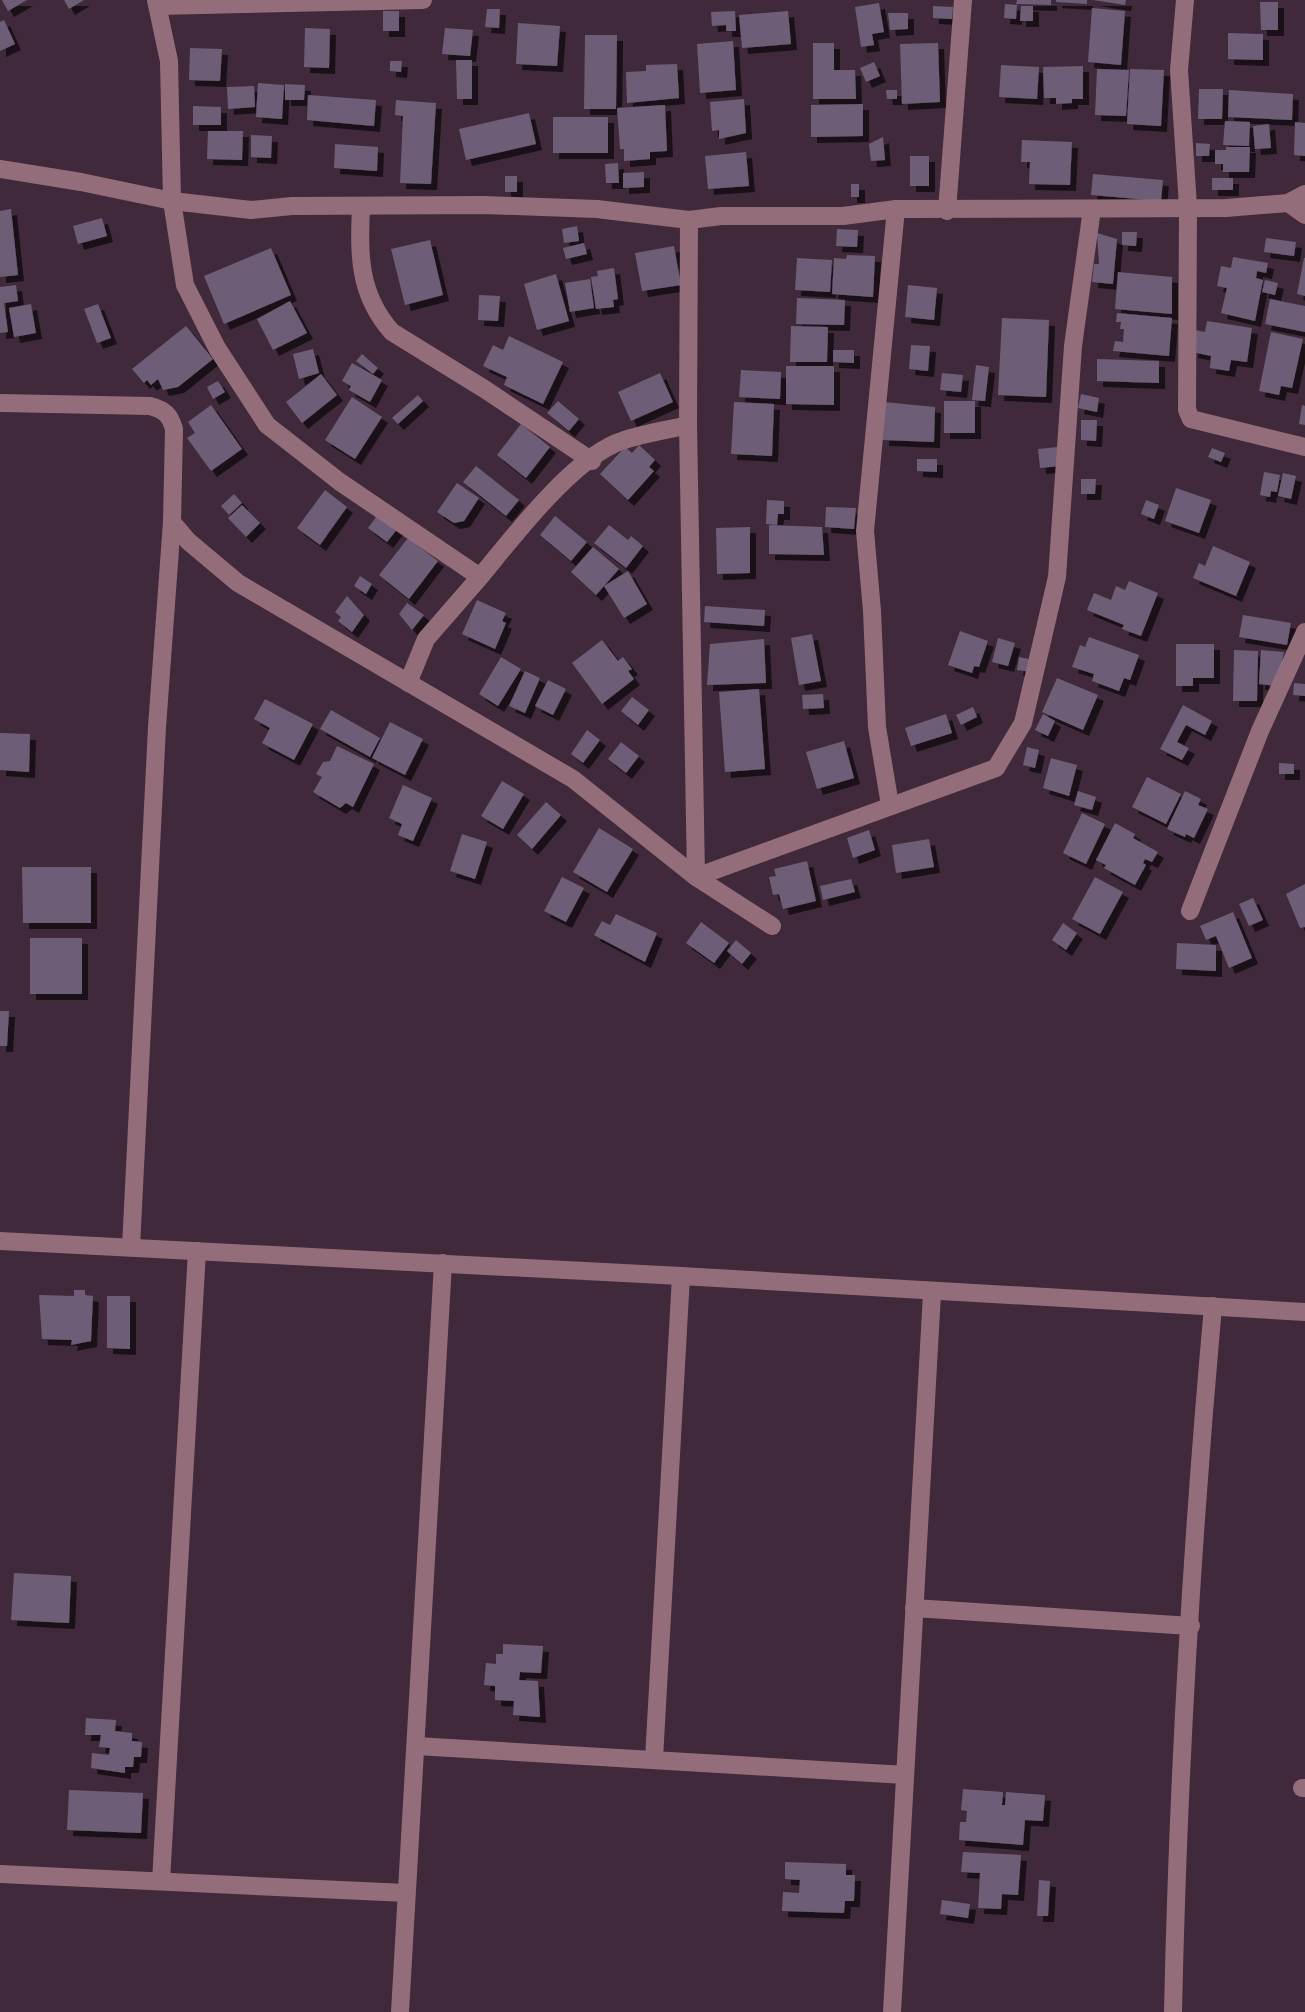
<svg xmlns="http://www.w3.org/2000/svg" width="1305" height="2012" viewBox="0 0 1305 2012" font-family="Inter,sans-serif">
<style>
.building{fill:#6e5d77;filter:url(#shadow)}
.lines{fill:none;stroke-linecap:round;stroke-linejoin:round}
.minor{stroke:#946d7a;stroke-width:18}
</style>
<defs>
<filter id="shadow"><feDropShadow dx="6" dy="6" stdDeviation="0" flood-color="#0009"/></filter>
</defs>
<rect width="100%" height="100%" fill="#40293a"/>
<g class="building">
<polygon points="2,0 27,0 8,11"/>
<polygon points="64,0 84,0 69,9"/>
<polygon points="1017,0 1051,0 1051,5 1016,4"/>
<polygon points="1056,0 1087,0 1087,4 1056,2"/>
<polygon points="1093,0 1126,0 1125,5"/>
<polygon points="1260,2 1278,2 1278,30 1261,30"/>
<polygon points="879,3 884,32 872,34 874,45 861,47 855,7"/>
<polygon points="1005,4 1017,5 1016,19 1004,18"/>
<polygon points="933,6 953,7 952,19 933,18"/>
<polygon points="1021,6 1033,6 1033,21 1020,21"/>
<polygon points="1092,8 1125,11 1121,65 1088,62"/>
<polygon points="487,9 500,9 499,28 485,27"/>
<rect x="383" y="11" width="16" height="20"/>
<polygon points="735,11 736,31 726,31 726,25 712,26 711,12"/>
<polygon points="788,11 791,44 742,48 739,15"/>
<polygon points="888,13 908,13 908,29 890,30"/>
<polygon points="4,20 15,44 0,51 0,22"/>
<polygon points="518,23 560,26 557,66 516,64"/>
<polygon points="305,28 330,29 329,68 304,67"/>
<polygon points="445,28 473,30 470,56 442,54"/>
<polygon points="1228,33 1263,34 1263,60 1228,59"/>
<polygon points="585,35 617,35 616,109 584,109"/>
<polygon points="733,41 736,90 700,93 697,44"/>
<polygon points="813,43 834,43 834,70 855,70 856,99 813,99"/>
<polygon points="938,43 940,102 902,104 900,44"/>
<polygon points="190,48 222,49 220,81 189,80"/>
<polygon points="456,60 472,60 472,99 457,99"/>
<polygon points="390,61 402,61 401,72 390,71"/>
<polygon points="874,62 880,76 866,82 860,68"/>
<polygon points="677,64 679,98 627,103 626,72 646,71 646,65"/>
<polygon points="1001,65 1039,67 1037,99 999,97"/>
<polygon points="1083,66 1083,99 1072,99 1072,103 1056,104 1056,98 1044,98 1043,67"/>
<polygon points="1097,69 1129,70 1126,116 1095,115"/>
<polygon points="1130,69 1164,70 1161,126 1127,124"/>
<polygon points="258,83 284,85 282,119 256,117"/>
<polygon points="285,84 305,85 304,100 285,100"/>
<polygon points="254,86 255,107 228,109 227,87"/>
<polygon points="1199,89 1223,89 1222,119 1198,119"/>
<polygon points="886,90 897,90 897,99 887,99"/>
<polygon points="1229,90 1293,94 1292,120 1228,117"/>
<polygon points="308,95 376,100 374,126 307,120"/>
<polygon points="744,99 746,133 719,139 719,130 712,131 710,102"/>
<polygon points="396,100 436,103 431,184 400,183 403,116 395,115"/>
<polygon points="863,104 863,136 811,137 811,105"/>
<polygon points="665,105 667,151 650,152 650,159 624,161 624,149 620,149 617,108"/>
<polygon points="193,106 221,107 221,125 193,125"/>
<polygon points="529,113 536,144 466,160 459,129"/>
<rect x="553" y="117" width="55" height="36"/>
<polygon points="1225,121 1250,122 1249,146 1223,145"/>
<polygon points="1295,122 1305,123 1305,156 1294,155"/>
<polygon points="1269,124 1271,148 1255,149 1253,126"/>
<polygon points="208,131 243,131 242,160 207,159"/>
<polygon points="251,135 272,136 271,158 251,157"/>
<polygon points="883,137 885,160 871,161 869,144"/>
<polygon points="1022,140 1072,142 1070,185 1029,184 1030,162 1021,162"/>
<polygon points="1196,143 1210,144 1209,156 1196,156"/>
<polygon points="335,144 378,147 377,171 334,168"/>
<polygon points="1226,147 1250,147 1249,172 1223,172 1223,164 1215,164 1215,150 1226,150"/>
<polygon points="746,152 749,186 708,189 705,156"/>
<rect x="910" y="156" width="19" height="30"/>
<polygon points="618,163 619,183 606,183 605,164"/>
<polygon points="644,172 644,187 623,188 623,173"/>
<polygon points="1093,174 1163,180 1161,201 1091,195"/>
<rect x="505" y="176" width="12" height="16"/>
<rect x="1212" y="178" width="21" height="12"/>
<rect x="851" y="184" width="8" height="13"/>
<polygon points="11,209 18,275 0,277 0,211"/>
<polygon points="102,218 107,236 78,244 73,226"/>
<polygon points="577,226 579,241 564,243 562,229"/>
<polygon points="837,229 858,230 857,247 836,246"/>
<polygon points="1122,232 1137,232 1136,246 1122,245"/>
<polygon points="1097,233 1117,239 1113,284 1092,282 1094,264 1099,264"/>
<polygon points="1266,238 1296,242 1294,256 1264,252"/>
<polygon points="430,240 443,295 405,305 391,249"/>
<polygon points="584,243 587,254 566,259 563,248"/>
<polygon points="674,246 681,285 642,291 635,253"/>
<polygon points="271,248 291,295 224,324 204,276"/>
<polygon points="847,255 875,256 873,297 832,294 834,258 846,259"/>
<polygon points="1233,257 1268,263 1266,273 1257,271 1256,278 1263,280 1255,321 1221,313 1227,288 1217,286 1221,266 1231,268"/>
<polygon points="797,258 832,260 830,292 795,290"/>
<polygon points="1304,258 1305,258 1305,296 1297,294"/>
<polygon points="614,268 618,299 613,300 614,307 596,309 591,277 598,276 597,271"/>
<polygon points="1118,272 1172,277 1172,314 1115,309"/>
<polygon points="556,274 569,321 537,330 524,284"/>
<polygon points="590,279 594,308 570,312 565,283"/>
<polygon points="1265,280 1278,283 1275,295 1262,292"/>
<polygon points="16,285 18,301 4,303 8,332 0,333 0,287"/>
<polygon points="908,285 937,288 934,320 905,317"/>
<polygon points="479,295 500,296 498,321 478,320"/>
<polygon points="797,298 845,300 844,325 796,324"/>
<polygon points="1270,299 1305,306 1305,332 1265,324"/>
<polygon points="290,301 307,333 273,350 257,319"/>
<polygon points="31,304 36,333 14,337 9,308"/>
<polygon points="98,304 111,338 97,343 84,309"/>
<polygon points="1117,313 1172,318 1169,356 1113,351 1115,341 1123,342 1124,329 1120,329 1121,322 1116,322"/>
<polygon points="1002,318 1049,320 1046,397 998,395"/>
<polygon points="1207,321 1252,328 1247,362 1231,360 1229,371 1210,368 1211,356 1192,352 1195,330 1205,332"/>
<polygon points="186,326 213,359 178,387 163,390 158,379 151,385 147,380 144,383 132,369"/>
<polygon points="791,326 828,327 827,362 790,362"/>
<polygon points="1271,332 1303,339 1292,388 1281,386 1279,395 1259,391"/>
<polygon points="509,336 563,362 543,404 504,385 507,377 483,366 493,345 503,350"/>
<polygon points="911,345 930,346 928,371 909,369"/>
<polygon points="313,349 319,373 299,379 293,354"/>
<polygon points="833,350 854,350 854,363 833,362"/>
<polygon points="362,354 378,368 373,374 356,361"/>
<polygon points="1097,359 1159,361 1159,383 1097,381"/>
<polygon points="352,363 382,380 370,402 349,390 351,386 342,381"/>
<polygon points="976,365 989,367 985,401 972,400"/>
<polygon points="786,366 834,366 834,405 786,404"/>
<polygon points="741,370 781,372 780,399 739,397"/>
<polygon points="660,373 673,402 631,421 618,392"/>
<polygon points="942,373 963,375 961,392 940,390"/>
<polygon points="321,374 337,395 302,423 286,402"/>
<polygon points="218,381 225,392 213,399 207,387"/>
<polygon points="1081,394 1099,398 1097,412 1078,408"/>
<polygon points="418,395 423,401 398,424 392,418"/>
<polygon points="352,397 382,417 355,459 325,440"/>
<polygon points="558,401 579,419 569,431 547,413"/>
<rect x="944" y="401" width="31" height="32"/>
<polygon points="734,402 774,404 772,456 731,454"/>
<polygon points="884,402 935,407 934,442 883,440"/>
<polygon points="211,405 242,449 211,471 187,438 195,433 188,422"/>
<polygon points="1302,405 1305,406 1305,425 1299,424"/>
<polygon points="1081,420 1097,420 1096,441 1081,440"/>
<polygon points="521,424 550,447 526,478 497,455"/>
<polygon points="639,445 655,460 649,467 654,471 628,500 600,474 625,447 632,453"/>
<polygon points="1058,447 1060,466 1040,468 1038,449"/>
<polygon points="1212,448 1225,453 1221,462 1208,457"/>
<polygon points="917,459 937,459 937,472 917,471"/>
<polygon points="476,466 519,500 506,516 463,482"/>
<polygon points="1264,472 1280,475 1277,492 1271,491 1270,497 1260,495"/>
<polygon points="1283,473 1296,476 1291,499 1278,496"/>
<polygon points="1081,479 1096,479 1095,494 1081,494"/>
<polygon points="457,483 479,498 464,521 454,523 437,512"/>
<polygon points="1176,488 1211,500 1199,533 1165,521"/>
<polygon points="325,490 347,507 320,545 297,528"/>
<polygon points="234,494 242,503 229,515 221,506"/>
<polygon points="767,500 784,501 784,514 778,514 777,525 766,524"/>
<polygon points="1146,500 1159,505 1154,519 1141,514"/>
<polygon points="242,505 260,523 246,537 228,518"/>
<polygon points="826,507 856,508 854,529 825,527"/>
<polygon points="379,513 398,528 387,542 368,528"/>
<polygon points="555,516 587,542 571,561 540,535"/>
<polygon points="609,525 628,540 631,536 643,546 626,568 594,543"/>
<polygon points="769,525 822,527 824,555 769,554"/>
<polygon points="750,527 750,573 717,574 716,528"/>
<polygon points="408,538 438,561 409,599 379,575"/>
<polygon points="1213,546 1250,562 1236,596 1193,578 1199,563 1205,566"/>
<polygon points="593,547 619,569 596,595 571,572"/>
<polygon points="628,571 647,604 624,618 604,586"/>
<polygon points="360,576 372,584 366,594 354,586"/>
<polygon points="1129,581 1158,593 1141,636 1122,629 1124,625 1087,610 1094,593 1111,600 1116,586 1125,590"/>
<polygon points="347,596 364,615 352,632 338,621 341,617 335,612"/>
<polygon points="477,600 506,613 502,621 506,623 495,649 462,634"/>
<polygon points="407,603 424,615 412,630 399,614"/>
<polygon points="705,606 765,610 764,626 704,622"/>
<polygon points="1243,615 1291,623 1287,645 1239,637"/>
<polygon points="960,631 988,641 979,667 974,666 972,673 948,665"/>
<polygon points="812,634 821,681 799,685 791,638"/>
<polygon points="1089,637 1139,655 1130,680 1124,678 1119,691 1092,681 1094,674 1072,667 1080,645 1085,647"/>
<polygon points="998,638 1015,643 1008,666 992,662"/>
<polygon points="764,639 766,683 707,685 710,644"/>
<polygon points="602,640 618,661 623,657 632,669 628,671 634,679 602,704 572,663"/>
<polygon points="1176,644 1214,644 1214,678 1193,678 1193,686 1176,686"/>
<polygon points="1234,650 1258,651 1257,701 1233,701"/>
<polygon points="1261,650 1284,652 1277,686 1259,684"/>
<polygon points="501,657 521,669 498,706 479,694"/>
<polygon points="1019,657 1034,660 1032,672 1017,670"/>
<polygon points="525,671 540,678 525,713 509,706"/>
<polygon points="1057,678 1098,695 1083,730 1042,712"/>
<polygon points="548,680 566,689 553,715 535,706"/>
<polygon points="1294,683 1305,684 1305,696 1293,695"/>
<polygon points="759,689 765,769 725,772 719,692"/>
<polygon points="823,694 824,708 803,709 802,695"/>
<polygon points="632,697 649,710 638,725 621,711"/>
<polygon points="265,699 313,724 294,760 262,743 270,728 254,719"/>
<polygon points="1183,705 1212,721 1205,735 1186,725 1177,742 1189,748 1182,760 1160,749"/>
<polygon points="973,707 977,717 961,725 956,715"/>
<polygon points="331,710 380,738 370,757 320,729"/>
<polygon points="946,714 952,733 911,746 905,728"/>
<polygon points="1043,714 1055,721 1048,736 1035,730"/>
<polygon points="390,722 423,739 405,775 372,758"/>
<polygon points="587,730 600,740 583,763 571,754"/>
<polygon points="0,733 30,734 29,772 0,770"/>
<polygon points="844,741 854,778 817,789 806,752"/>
<polygon points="621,742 639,756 626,773 608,759"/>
<polygon points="337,746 374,764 353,807 346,803 340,808 313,792 322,777 316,774 323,762 330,761"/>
<polygon points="1027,747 1039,750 1035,768 1023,765"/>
<polygon points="1051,758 1077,765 1069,796 1043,788"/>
<polygon points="1279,763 1294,764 1294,774 1279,774"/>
<polygon points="1147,777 1181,794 1166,824 1132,807"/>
<polygon points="502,781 524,794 503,829 481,816"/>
<polygon points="403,785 432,798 413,841 398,835 402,824 389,818"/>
<polygon points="1078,791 1096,797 1092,810 1074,805"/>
<polygon points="1185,791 1201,799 1198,805 1208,809 1194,838 1186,834 1185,837 1167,829"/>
<polygon points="546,802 561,815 532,849 517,835"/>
<polygon points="1082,813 1105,824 1086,864 1063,853"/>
<polygon points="1115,823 1135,834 1133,838 1158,852 1152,862 1145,859 1143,863 1146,865 1135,885 1104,868 1106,865 1096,860"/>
<polygon points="599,828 633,849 607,892 573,872"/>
<polygon points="869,830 875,850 853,858 847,838"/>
<polygon points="462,834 487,842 475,879 450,871"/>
<polygon points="929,839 934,867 896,873 892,845"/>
<polygon points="807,861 816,901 783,909 779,894 773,895 769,877 776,876 774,869"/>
<polygon points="22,867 91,867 91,923 23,923"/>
<polygon points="562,877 584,888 566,922 544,911"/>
<polygon points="1095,877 1123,892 1100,934 1072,919"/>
<polygon points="851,879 855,892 823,900 820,886"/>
<polygon points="1305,884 1305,927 1300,928 1286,894"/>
<polygon points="1253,898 1263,920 1249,926 1239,904"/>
<polygon points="1233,912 1252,958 1229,968 1216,936 1206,940 1200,926"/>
<polygon points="616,914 657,933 645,962 594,935 602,921 610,925"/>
<polygon points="701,922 729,943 714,963 686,943"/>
<polygon points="1063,923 1077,933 1066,950 1052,940"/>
<rect x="30" y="938" width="52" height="56"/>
<polygon points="736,940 751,953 742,964 727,951"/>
<polygon points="1177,943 1216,945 1216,971 1176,969"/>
<polygon points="0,1011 9,1011 7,1046 0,1046"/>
<polygon points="74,1290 85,1290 85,1295 93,1296 91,1341 71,1345 72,1340 42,1339 39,1295 74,1296"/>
<polygon points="107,1296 130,1296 130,1349 107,1348"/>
<polygon points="14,1573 71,1576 69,1623 11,1620"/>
<polygon points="503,1644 543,1646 541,1673 520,1672 519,1680 538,1681 540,1717 513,1715 514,1701 495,1700 495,1686 484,1685 486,1663 496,1664 496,1654 503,1654"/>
<polygon points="86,1718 116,1720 115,1731 132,1733 132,1741 142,1742 141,1757 134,1757 133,1767 125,1767 125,1773 91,1768 92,1753 109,1755 110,1748 99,1747 101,1735 85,1735"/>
<polygon points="963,1789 1003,1792 1002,1805 1005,1805 1006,1792 1045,1795 1043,1821 1025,1820 1023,1845 959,1840 960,1822 966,1822 967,1811 961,1810"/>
<polygon points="69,1790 143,1793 141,1833 67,1830"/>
<polygon points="963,1852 1021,1855 1018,1895 1002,1894 1001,1909 978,1908 980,1873 961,1872"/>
<polygon points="785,1862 846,1864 846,1875 855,1875 854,1901 845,1901 844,1913 782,1911 783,1892 799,1893 800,1880 785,1879"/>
<polygon points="1039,1880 1050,1881 1048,1916 1037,1916"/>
<polygon points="942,1900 970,1904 968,1918 940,1914"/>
</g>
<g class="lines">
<g class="minor">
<path d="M156,0L169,61L172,201L185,285L217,348L267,425L340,482L480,577C514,536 567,466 614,444C636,434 664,431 688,425"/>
<polyline points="1185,0 1179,70 1188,206 1187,410 1191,419 1305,447"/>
<polyline points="158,6 423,0"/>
<polyline points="0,169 81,182 172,201 251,210 292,206 484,205 597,209 689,220 721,216 843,216 896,209 1226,208 1288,203 1305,194"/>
<polyline points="1288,203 1305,215"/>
<path d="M361,207C359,254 358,294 392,332L486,390L592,461"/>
<polyline points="947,211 963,0"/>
<polyline points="689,220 688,425 696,877 996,768 1023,723 1057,577 1073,346 1092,209"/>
<path d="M0,403L150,406C165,410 170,415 174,429L172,522L157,727L131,1247"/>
<polyline points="172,522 188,541 238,583 573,779 696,877 772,926"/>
<polyline points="408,683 426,639 480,577"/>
<polyline points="890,805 877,727 872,611 865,531 896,209"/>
<polyline points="1190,911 1260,731 1305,632"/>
<polyline points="0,1241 681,1276 1305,1312"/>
<polyline points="914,1608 1191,1626"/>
<polyline points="416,1746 905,1775"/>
<polyline points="654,1759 681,1276"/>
<polyline points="1302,1788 1305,1788"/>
<polyline points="0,1874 406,1893"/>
<polyline points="161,1881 197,1251"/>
<polyline points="400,2012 443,1263"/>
<polyline points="892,2012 932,1293"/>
<path d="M1173,2012C1178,1777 1192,1541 1213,1306"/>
</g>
</g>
</svg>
